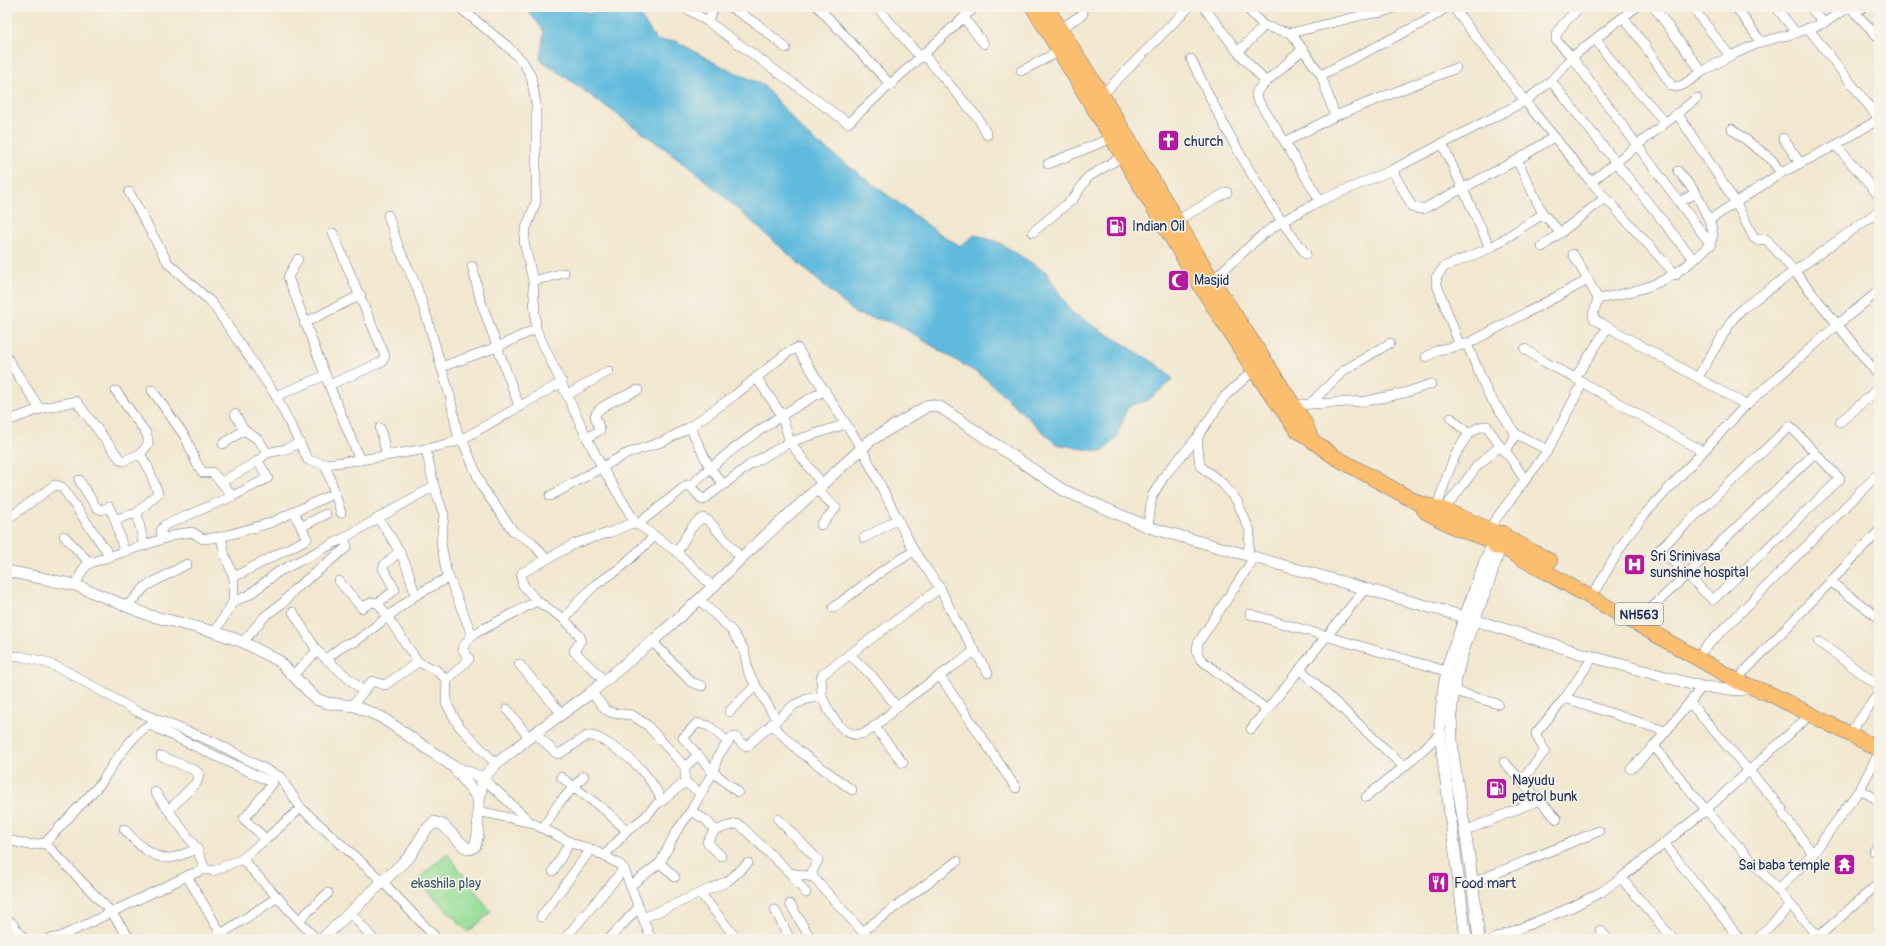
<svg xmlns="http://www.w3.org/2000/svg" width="1886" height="946" viewBox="0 0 1886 946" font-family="Pangolin,sans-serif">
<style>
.green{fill:#97de98;stroke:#59867b}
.water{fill:#5fbadd;stroke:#3d749e}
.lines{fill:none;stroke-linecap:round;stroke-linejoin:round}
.minor-casing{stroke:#666f86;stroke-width:10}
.tertiary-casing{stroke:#666f86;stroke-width:12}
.trunk-casing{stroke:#666f86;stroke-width:16}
.minor{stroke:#fff;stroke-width:9}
.tertiary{stroke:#fff;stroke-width:11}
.trunk{stroke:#fabe6e;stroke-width:15}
.labels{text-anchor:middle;stroke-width:3.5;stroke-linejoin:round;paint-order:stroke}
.shield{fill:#f7f3e8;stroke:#5d6a87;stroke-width:1}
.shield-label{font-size:13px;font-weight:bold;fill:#1b2f5e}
.poi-label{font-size:14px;fill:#1b2f5e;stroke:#f7f3e8;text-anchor:start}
.park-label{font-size:14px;fill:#3a5b6c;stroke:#f7f3e8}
</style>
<rect width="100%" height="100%" fill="#f7f3e8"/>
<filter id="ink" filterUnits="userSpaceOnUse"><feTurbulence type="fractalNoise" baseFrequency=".025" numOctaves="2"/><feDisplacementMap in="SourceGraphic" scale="8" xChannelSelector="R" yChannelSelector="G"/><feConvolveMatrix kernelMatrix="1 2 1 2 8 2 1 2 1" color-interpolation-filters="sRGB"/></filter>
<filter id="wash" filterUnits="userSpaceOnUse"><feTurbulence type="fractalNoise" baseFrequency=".012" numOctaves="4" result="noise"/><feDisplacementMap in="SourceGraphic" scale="16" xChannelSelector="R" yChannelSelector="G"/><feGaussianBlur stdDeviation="0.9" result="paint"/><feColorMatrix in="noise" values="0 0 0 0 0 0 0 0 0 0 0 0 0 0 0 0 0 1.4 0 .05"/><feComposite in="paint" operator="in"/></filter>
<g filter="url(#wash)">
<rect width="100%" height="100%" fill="#f2e7cf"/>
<polygon class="green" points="447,853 491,912 468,932 417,880"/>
<polygon class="water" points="525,7 577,7 590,14 598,7 634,7 657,41 676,41 719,65 763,85 807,135 937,232 960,246 975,235 1000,243 1046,272 1071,312 1158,365 1173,379 1147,401 1128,406 1117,436 1103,452 1056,444 985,378 895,323 856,314 689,166 540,59 544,31"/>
</g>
<g filter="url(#ink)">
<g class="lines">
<defs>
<g id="minor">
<polyline points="459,7 507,46 523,62 531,76 536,104 536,202 525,231 524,242 533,281 536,329 587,438 603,469 635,522 677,552 713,587"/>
<polyline points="684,7 707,21 715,7"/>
<polyline points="730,7 757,24 786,48"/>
<polyline points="818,7 891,85"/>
<polyline points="877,7 921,58 925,54"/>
<polyline points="1204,7 1238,52 1266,82 1303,49"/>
<polyline points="1246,7 1264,26 1291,33"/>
<path d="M1580,7C1573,15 1554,29 1556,40L1572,57L1711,245"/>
<polyline points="1636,7 1572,57 1551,81 1525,101 1591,182 1676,275"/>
<polyline points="1654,7 1702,72"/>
<polyline points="1692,7 1730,56"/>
<polyline points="1736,7 1761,42"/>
<polyline points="1776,7 1796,33"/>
<polyline points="1810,7 1824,23"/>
<polyline points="1850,7 1879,38"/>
<polyline points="1854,11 1864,7"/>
<polyline points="964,18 984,44"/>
<polyline points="1624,18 1643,43 1672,86 1676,87 1683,85 1702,72 1730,56 1761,42 1796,33 1824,23 1849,7"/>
<polyline points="707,21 848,123 975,7"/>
<polyline points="1060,29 1083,14"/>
<polyline points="1596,40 1616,67 1665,122"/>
<polyline points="1238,52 1264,26"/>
<polyline points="924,55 978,118 987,135"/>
<path d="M1191,59C1224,127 1259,194 1306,254"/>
<polyline points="1021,71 1060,51"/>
<polyline points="1321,75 1291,33 1363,15 1383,12 1396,7"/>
<polyline points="1551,81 1694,260"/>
<polyline points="1266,82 1257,91 1256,97 1285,142 1320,201"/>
<polyline points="1102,95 1189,7"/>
<polyline points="1677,113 1736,203 1754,238 1757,240 1766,239 1795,272 1879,376"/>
<polyline points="1335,116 1321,75 1428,20 1447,7"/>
<polyline points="1732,129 1771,159 1781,173"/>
<polyline points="1783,138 1800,163"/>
<polyline points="1285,142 1335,116 1456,68"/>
<polyline points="1442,143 1490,248"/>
<polyline points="1836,145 1879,196"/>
<polyline points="1517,160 1543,214"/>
<polyline points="1048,164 1112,138"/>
<polyline points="1392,170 1413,208 1423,209 1517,160 1554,137"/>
<polyline points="1678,171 1696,193 1709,220"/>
<polyline points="1591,182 1697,98"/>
<polyline points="129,192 168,263 212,303 276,396 308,460 325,464 360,460 426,449 459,441 562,382"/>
<polyline points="1679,202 1696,193"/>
<polyline points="388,215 398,246 416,285 428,321 450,396 459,441"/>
<polyline points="1176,221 1227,192"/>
<polyline points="1033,232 1073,199 1088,177 1123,156"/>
<polyline points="1542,247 1605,198"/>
<polyline points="1573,254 1588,280"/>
<polyline points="298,259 288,277 329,385 360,460"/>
<polyline points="472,266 481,302 519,406"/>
<polyline points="533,281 564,273"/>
<polyline points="1209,283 1262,235 1281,222 1320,201 1392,170 1525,101 1453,7"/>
<polyline points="1598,299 1593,314 1594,319 1746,405"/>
<polyline points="304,323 361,295"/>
<polyline points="1608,327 1575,378 1702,451"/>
<polyline points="1467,344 1488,394 1516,434 1548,450"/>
<polyline points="1460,346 1437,285 1436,278 1444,267 1490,248 1543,214 1561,233"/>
<polyline points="1525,349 1541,360 1575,378"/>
<path d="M1426,357L1438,350L1467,344L1588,280L1598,299C1639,291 1666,285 1698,256C1711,244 1717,239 1709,220L1781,173L1836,145L1879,119L1808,28"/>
<polyline points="7,358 40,409"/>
<polyline points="441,367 497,347 536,329"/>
<polyline points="756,377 781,414 790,442 822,484"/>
<polyline points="1698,377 1732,320 1743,308 1879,211"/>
<polyline points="329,385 382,362 385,356 333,233"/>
<polyline points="152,390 186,438 196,462 203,473 212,472 233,496"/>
<path d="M116,391L146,433C151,444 147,446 140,454L148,467L158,493L137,513L144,546"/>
<polyline points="567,395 609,371"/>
<polyline points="276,396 326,375"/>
<polyline points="1311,403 1343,371 1390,343"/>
<polyline points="1294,405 1367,401 1404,393 1431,384"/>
<polyline points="1451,418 1469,434"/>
<polyline points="7,421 40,409 76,401 120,459 123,461 140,454"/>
<polyline points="1840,422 1879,388"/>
<polygon points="1790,426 1840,479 1713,600 1660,549"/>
<polyline points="690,427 710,468 724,485"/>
<polyline points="380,428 387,456"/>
<path d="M587,438L600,430L595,416C597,405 628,395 638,390"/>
<polyline points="1197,438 1200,466 1222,483 1237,501 1250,531 1248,556"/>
<polyline points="462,439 482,487 514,532 532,542 546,559"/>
<polyline points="223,444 244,430"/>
<polyline points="426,449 434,486 444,515 441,543 446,570 472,635 462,648 469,659 447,680"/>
<polyline points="1505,452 1516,434"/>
<polyline points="267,453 286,449 300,443"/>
<polyline points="79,480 96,507 102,510 109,507 115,519"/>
<polyline points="222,482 258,461"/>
<path d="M690,486C731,447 776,417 825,390"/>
<polyline points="816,489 836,508 821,525"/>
<polyline points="335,493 341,513"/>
<polyline points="550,496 626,454 664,441 690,427 735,395 788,352 797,348 862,449 914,551 940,588 954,617 988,673"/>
<path d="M1437,507C1444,487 1459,424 1487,426L1500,446"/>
<polyline points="1444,510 1477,466 1500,446 1510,457 1525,480"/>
<path d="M378,518C389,534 400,550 407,568C411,577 411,586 416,595L449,577"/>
<polyline points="7,519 55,485 62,487 110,556"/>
<polyline points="637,525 687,485 689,485 703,500 751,464 790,442 846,424"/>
<polyline points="301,527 326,514"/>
<polyline points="1148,527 1152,496 1165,475 1197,438 1225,396 1254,370"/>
<polyline points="1489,528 1548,450 1583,382"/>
<polyline points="64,536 90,563"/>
<polyline points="221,537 225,556 234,577 233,602"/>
<polyline points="162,538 161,530 165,525 233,496 268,478 258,461 267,453 259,440 244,430 235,414"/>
<polyline points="864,538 898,519"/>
<polyline points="400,551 385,564 383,568 395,590 378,603 418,662"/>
<polyline points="124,552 115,519 137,513"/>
<path d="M677,552C684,542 691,523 703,518L709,521L741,558"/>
<polyline points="1254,558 1198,643 1197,652 1200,659 1266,709"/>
<polyline points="234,577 307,539 294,512"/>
<polyline points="339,581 362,608 372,602 378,603"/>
<polyline points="1831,582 1879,618"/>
<polyline points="75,585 84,568 90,563 178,534 192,532 203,539 221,537 270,523 335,493 325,464"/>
<polyline points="1596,589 1627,537 1645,514 1746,405 1837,325 1879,291"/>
<polyline points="699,599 732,631 744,650 749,674 776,719"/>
<polyline points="127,606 146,586 187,564"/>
<polyline points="833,608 882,571 914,551"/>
<polyline points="293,612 317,651 363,691"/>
<polyline points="1250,614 1446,671"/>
<polyline points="1643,616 1815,453"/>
<polyline points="564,619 579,601 595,585 619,569 655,536"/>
<polyline points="215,632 233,602 249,595 278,572 344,538"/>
<polyline points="472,635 537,601"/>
<polyline points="652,641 691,682 702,686"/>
<polyline points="243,642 265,616 284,602 294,590 347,547 344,538 434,486"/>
<polyline points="1819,642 1879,686"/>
<polyline points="1703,650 1879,473"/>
<polyline points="849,654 873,677 897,707"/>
<polyline points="7,656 20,656 45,662 66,671 136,711 216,743 280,777 301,808 382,881 437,939"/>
<polyline points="326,659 345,644 355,642 416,595"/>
<polyline points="519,664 562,714"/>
<polyline points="1300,669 1404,767"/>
<polyline points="1743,673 1879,531"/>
<polyline points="292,676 317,651"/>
<polyline points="940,676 1016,788"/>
<polyline points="605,681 574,651 581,640 580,636 564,619 537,601 523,585 521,576 522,573 576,543 611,532 635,522"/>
<polyline points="1454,691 1498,704"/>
<polyline points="591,692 606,710 612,713 632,715 647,725 685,767"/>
<path d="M822,696C827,709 842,739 861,734C874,731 891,711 902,703C926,685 951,668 975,651"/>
<polyline points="1565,698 1665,731"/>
<polyline points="1690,703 1783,810"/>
<polyline points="352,706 372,681 385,685 418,662 436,670 447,680 446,703 459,726 496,764"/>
<polyline points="507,709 529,738"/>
<polyline points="729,712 755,686"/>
<polyline points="771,724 799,751 852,790"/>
<polyline points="874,726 903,763"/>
<polyline points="1251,729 1365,589"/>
<path d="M535,733L556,753L559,754L587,736C594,735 601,739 607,743C631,757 651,776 662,801L657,804L644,818L627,831L604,856"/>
<polyline points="1849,734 1879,693"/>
<polyline points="728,742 709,726 697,723 683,738 713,772 738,792"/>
<polyline points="1654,746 1706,810 1778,890 1820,939"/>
<polyline points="161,756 196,771 199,774 197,782 169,810"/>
<polyline points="1504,762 1557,819"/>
<polyline points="1631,769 1654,746 1702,687"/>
<polyline points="561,777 607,812 627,831"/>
<polyline points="483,778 530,822 574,844 591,849 619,864 624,869 651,939"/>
<polyline points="1522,780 1545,751 1537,737 1536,733 1565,698 1593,657"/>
<polyline points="685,782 685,767 698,755"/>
<polyline points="1860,789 1879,801"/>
<polyline points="155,792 197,849"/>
<polyline points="1366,797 1404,767 1441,733"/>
<polyline points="662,801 685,782 700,793"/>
<polyline points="478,811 528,822"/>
<polyline points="691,811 713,772 718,756 731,738 736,737 743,745 747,746 794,705 807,699 822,696 821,678 823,674 940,588"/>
<polyline points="1783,814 1813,854"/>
<polyline points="778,819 818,860 812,872 813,877"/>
<polyline points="543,828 559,803 584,776"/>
<path d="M124,829C136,842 151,859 170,858C179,857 188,852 197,849L205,869"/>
<polyline points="715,830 707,842 721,856"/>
<polyline points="1465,831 1539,800"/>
<polyline points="266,839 301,808"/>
<path d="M7,840L30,845L45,843L102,782C110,767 135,731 150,725L273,783L244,819L266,839L242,859"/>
<polyline points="45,843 111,912 130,939"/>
<polyline points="1664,843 1740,939"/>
<polyline points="1874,851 1879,845"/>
<polyline points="660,863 675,877"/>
<polyline points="553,871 570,842"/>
<polyline points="790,873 806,893"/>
<polyline points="187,876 224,939"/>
<polyline points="1621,878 1673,939"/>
<polyline points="1472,883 1599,831"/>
<polyline points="630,886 660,863 676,832 691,811 706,820 715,830 736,824 740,825 790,873 813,877 869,939"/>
<polyline points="1778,890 1813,854 1860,789 1879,753"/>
<polyline points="701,894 737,939"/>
<polyline points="790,904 811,939"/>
<polyline points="775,910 790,939"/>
<polyline points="351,913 373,939"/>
<polyline points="541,917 591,849"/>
<polyline points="643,918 728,881 748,863"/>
<polyline points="299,920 328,893"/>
<polyline points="7,924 11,922 24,939"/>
<polyline points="1600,930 1608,939"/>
<polyline points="863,931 957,861"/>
<polyline points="221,934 278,897"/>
<polyline points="567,936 624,869"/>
<polyline points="1818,937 1879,883"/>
<polyline points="49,939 60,937 187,876 205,869 213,871 242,859 316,939"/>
<polyline points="609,939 639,907"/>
<polyline points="1494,939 1572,907 1601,892 1621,878 1706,810 1811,714"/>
<polyline points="1757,939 1791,905"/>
</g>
<g id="tertiary">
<polyline points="7,571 75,585 148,615 215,632 243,642 279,661 316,699 327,703 355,706 381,717 454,767 483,778"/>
<polyline points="454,767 479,799"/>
<polyline points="322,939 410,856 425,831 434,822 443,825 465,847 470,849 475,846 478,834 478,806 483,778 496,764 535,733 588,695 655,639 713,587 741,558 871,440 929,405 940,407 1063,490 1148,527 1465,617 1593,657 1702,687 1741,690 1751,685"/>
<polyline points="1466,939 1443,759 1440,729 1441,713 1444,686 1449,661 1485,561 1493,544"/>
<path d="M1479,939C1475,903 1471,867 1465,831C1458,783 1446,737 1454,689C1462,640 1487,595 1500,547"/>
</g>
<g id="trunk">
<polyline points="1033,7 1202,288 1254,370 1296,429 1335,457 1418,503 1444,510 1497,533 1503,533 1507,540 1502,547 1496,547 1492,541 1494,534 1497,533"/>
<polyline points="1046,7 1102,95 1212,280 1305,423 1311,439"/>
<polyline points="1423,508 1426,512 1456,528 1492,541"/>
<polyline points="1506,537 1550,561"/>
<polyline points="1502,547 1739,682 1770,694 1879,749"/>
</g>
</defs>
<use href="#minor" class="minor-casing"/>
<use href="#tertiary" class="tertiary-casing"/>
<use href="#trunk" class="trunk-casing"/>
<use href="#minor" class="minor"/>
<use href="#tertiary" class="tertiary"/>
<use href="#trunk" class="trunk"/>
</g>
</g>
<defs>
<symbol id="church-square" viewBox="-11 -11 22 22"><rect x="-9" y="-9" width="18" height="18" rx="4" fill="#b5179e" stroke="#f7f3e8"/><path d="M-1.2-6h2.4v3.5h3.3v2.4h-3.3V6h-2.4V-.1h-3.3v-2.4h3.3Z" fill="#fff"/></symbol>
<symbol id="fuel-square" viewBox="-11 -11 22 22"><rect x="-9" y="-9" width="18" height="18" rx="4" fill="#b5179e" stroke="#f7f3e8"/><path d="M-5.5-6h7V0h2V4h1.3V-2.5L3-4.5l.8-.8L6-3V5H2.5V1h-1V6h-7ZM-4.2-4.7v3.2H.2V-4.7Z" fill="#fff"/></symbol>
<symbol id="mosque-square" viewBox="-11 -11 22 22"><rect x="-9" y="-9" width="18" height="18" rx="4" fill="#b5179e" stroke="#f7f3e8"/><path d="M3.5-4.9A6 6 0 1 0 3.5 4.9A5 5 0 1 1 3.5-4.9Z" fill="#fff"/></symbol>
<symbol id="hospital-square" viewBox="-11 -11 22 22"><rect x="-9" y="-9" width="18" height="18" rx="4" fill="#b5179e" stroke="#f7f3e8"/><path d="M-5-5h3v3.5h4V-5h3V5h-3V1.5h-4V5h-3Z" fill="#fff"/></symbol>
<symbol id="temple-square" viewBox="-11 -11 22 22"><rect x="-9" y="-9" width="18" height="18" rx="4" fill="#b5179e" stroke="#f7f3e8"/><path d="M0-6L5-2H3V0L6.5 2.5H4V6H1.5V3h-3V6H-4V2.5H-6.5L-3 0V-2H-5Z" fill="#fff"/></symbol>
<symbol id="restaurant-square" viewBox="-11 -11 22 22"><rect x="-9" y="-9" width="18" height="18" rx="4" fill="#b5179e" stroke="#f7f3e8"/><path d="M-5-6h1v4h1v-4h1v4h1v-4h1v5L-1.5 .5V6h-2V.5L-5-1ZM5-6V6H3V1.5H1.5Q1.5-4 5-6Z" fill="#fff"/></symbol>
</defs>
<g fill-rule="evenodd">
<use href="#church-square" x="1156" y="128" width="25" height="25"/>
<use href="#fuel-square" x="1104" y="214" width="25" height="25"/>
<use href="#mosque-square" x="1166" y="268" width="25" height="25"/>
<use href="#hospital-square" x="1622" y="552" width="25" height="25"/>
<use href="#fuel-square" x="1484" y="776" width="25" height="25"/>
<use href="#temple-square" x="1832" y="852" width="25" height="25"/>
<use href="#restaurant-square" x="1426" y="870" width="25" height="25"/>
</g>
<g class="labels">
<rect class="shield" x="1615" y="603" width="48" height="22" rx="3"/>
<g class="shield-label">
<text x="1639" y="619">NH563</text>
</g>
<g class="poi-label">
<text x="1184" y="146">church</text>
<text x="1132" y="231">Indian Oil</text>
<text x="1194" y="285">Masjid</text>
<text x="1650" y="561">Sri Srinivasa<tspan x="1650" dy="16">sunshine hospital</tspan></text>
<text x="1512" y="785">Nayudu<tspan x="1512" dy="16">petrol bunk</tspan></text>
<text x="1830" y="870" text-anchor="end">Sai baba temple</text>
<text x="1454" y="888">Food mart</text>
</g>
<g class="park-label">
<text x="446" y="888">ekashila play</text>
</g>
</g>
<rect width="1886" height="946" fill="none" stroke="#f7f3e8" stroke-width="24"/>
</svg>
